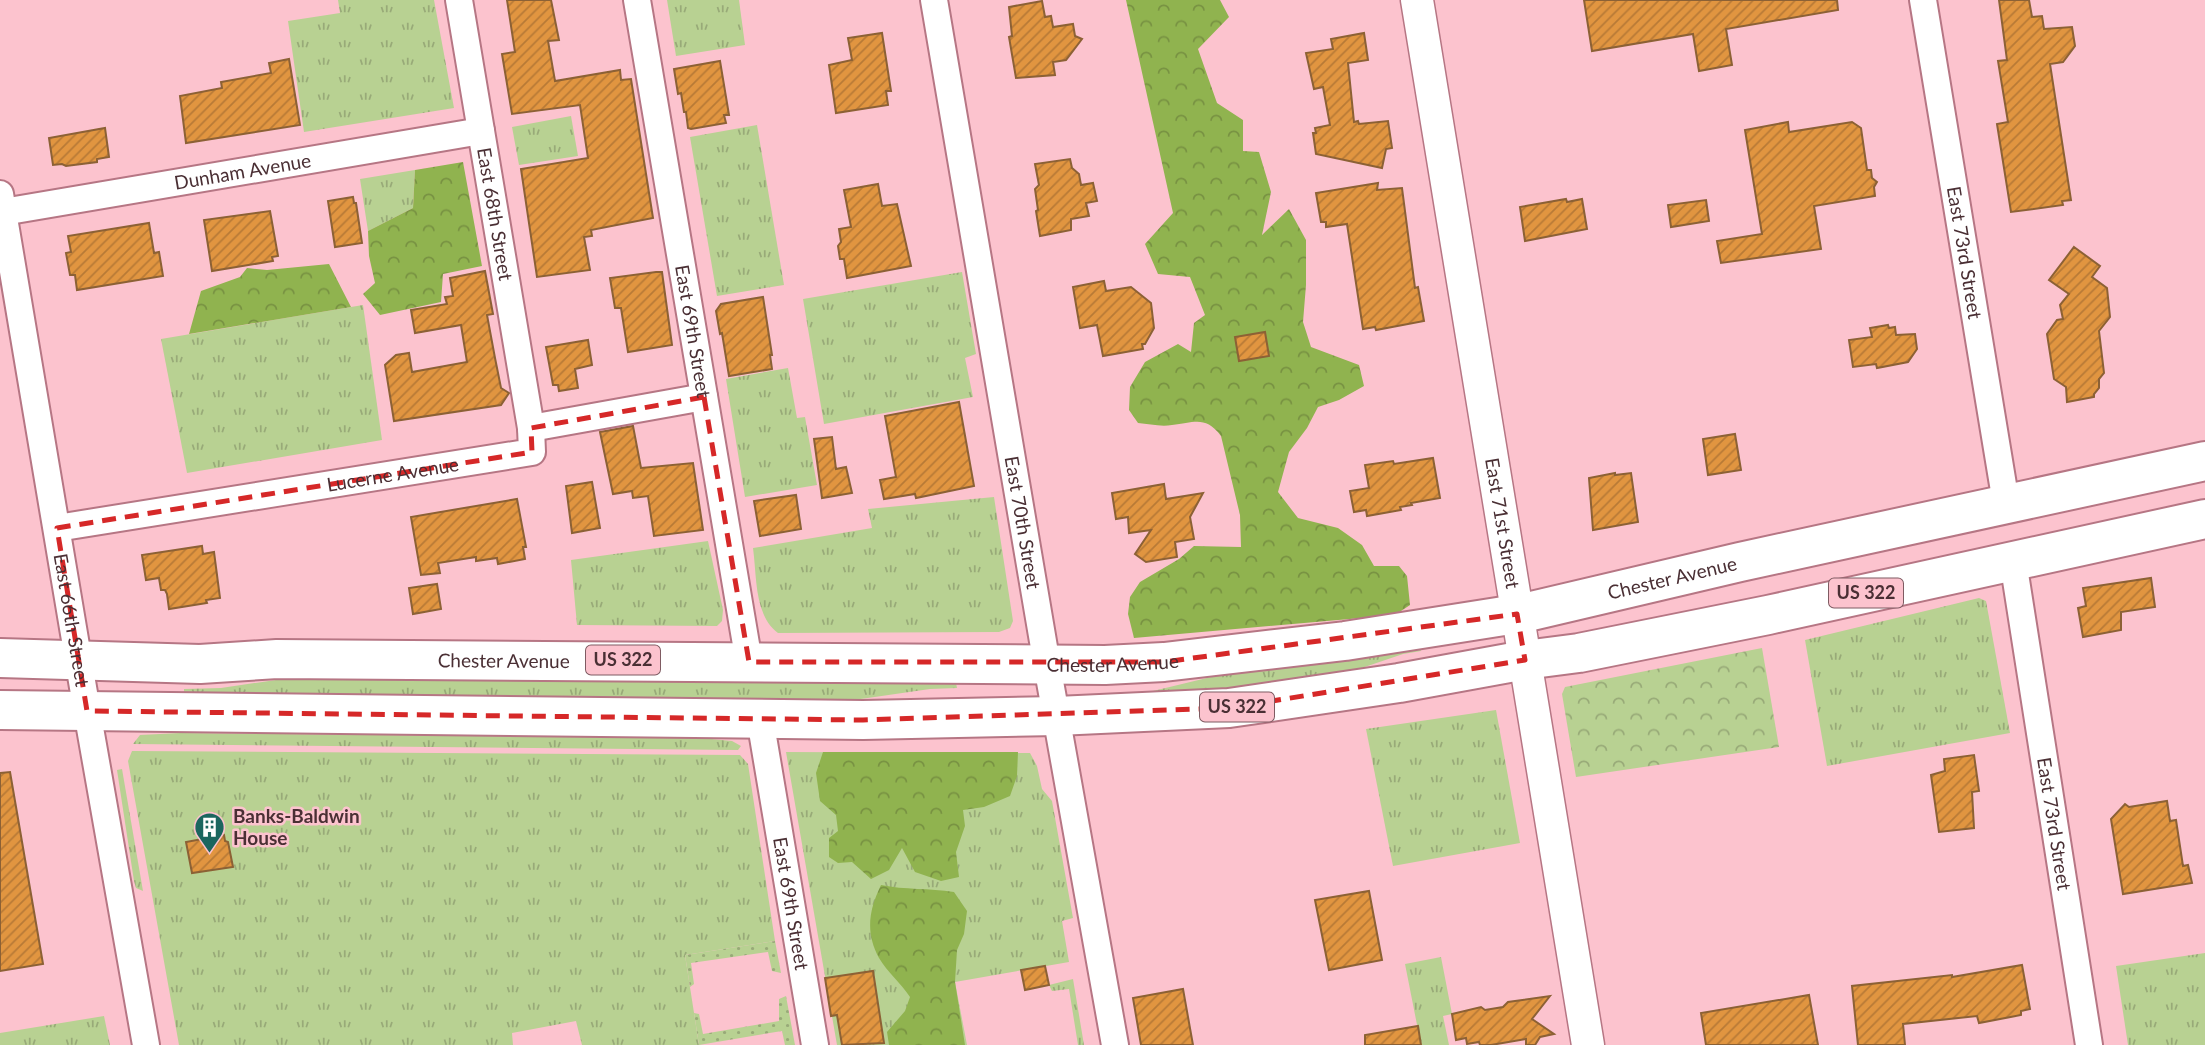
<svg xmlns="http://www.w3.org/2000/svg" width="2205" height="1045" viewBox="0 0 2205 1045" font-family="Lato,sans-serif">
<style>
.grass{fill:url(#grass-tufts)}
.forest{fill:url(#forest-crowns)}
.park{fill:url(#park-crowns)}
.garden{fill:url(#garden-dots)}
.building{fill:url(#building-hatch);stroke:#8c6135;stroke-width:2}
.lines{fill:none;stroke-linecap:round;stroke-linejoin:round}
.minor-casing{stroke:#b67684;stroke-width:30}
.tertiary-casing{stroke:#b67684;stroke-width:35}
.primary-casing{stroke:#b67684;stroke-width:42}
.minor{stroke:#fff;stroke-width:26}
.tertiary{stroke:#fff;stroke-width:32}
.primary{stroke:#fff;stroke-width:38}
.marked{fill:none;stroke:#d62828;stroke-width:5;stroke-dasharray:14 9;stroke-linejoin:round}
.labels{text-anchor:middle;stroke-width:5;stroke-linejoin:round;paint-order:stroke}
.shield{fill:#fcc3ce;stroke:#7f5b62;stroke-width:2}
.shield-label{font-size:18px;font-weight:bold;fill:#4a2f34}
.street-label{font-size:19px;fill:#4a2f34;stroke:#fcc3ce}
.poi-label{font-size:19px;font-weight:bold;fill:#4a2f34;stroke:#fcc3ce;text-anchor:start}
</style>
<defs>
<pattern id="grass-tufts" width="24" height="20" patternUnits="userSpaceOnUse" patternTransform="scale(1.75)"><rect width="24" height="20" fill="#b8d192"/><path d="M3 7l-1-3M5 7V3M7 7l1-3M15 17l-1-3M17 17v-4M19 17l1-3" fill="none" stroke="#98aa78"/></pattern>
<pattern id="forest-crowns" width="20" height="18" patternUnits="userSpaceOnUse" patternTransform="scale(1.75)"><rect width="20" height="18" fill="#90b34f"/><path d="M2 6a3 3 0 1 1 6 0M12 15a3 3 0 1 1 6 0" fill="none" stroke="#789242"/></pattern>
<pattern id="park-crowns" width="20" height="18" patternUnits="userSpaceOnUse" patternTransform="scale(1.75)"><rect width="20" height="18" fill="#b8d192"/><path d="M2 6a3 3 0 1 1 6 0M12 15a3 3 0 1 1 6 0" fill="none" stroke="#98aa78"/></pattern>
<pattern id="garden-dots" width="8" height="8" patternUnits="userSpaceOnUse" patternTransform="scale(1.75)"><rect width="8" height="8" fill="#b8d192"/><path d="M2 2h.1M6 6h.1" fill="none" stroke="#98aa78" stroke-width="1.8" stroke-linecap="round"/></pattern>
<pattern id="building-hatch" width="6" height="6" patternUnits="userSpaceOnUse" patternTransform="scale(1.75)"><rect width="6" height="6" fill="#e19540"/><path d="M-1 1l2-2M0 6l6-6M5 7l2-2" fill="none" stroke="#b87a36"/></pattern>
</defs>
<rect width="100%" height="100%" fill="#fcc3ce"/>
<g class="grass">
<polygon points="338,0 434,0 454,108 304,132 288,21 340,13"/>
<polygon points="667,0 739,0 745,45 676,56"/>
<polygon points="571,116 578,156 519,165 512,127"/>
<polygon points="757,125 784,285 717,296 690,137"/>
<polygon points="415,170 413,208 368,231 360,179"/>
<polygon points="962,272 976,354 965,358 973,397 824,424 803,299"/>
<polygon points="363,305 382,440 187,473 161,339"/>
<polygon points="788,368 797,418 805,417 817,485 745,497 726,379"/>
<path d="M994,497L1013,621L1010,628L999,632L778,633C754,615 757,577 753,548L872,528L868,509Z"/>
<polygon points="708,541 723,610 722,621 717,626 577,625 571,560"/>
<polygon points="1979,598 1986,601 2010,733 1827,766 1805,640"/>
<polygon points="1419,646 1421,651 1403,654 1347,673 1254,686 1154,696 1153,691 1240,670"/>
<polygon points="289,678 956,683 957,688 930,689 847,701 184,694 184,689 221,688"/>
<polygon points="1496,710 1520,843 1393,866 1366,729"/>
<polygon points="180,733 701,738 732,741 741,746 738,750 133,744 140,735"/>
<polygon points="132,751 740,755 748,764 775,941 685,955 699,1045 582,1045 576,1021 512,1033 513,1045 179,1045 128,761"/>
<polygon points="786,752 1030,753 1037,766 1042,789 1052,801 1073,918 1062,921 1069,962 955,982 967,1045 837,1045"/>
<polygon points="122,769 143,891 136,888 134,881 117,770"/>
<polygon points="2205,953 2205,1045 2128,1045 2116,966"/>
<polygon points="1441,957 1452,1014 1443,1016 1449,1045 1421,1045 1405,964"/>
<polygon points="1073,979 1084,1045 1078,1045 1069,989 1052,991 1049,985"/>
<polygon points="104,1016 110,1045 0,1045 0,1033"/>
</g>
<g class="forest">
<path d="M1126,0H1220L1229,17L1198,49L1217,103L1243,120V151L1259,152L1271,192L1262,235L1289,209L1306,240V285L1303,322L1311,347L1359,365L1364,386L1339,400L1318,407L1307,428L1289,452L1278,492L1298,518L1338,528L1362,545L1374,566H1399L1407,576L1410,605L1395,615L1134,638L1128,614L1130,597L1140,582L1179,559L1194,546L1241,547L1240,515L1221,436C1205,415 1194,423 1172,425C1161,427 1149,424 1138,423L1129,410L1130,387L1145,362L1178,344L1191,352L1194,323L1205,315L1190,277L1158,274L1145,244L1173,213Z"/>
<polygon points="463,162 482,266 443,274 441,302 380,315 363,294 375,283 369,256 368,231 413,208 415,170"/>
<polygon points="329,264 351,307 189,334 201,291 240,277 247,268 267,270"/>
<polygon points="823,752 1018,752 1017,776 1010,796 984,807 963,810 965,826 956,852 959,877 941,881 915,872 902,848 889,870 871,879 852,862 838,863 829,857 829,838 838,831 836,815 820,801 816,773"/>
<path d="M881,885C905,890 929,888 954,892L967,911L964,934L957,950L955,982L965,1045H889L887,1032L905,1011L910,997C901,983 887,972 879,958C865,932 869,910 881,885Z"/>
</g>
<polygon class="park" points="1762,648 1779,747 1576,777 1562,694 1565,687"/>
<g class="garden">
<polygon points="775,941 781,973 772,971 768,952 691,963 694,984 690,987 685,955"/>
<polygon points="786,996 795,1045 785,1045 782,1031 699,1045 694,1013 699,1014 703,1034 779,1021 779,999"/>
</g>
<g class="building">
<polygon points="507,0 551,0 559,40 548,41 555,81 620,70 621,80 631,79 653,218 591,230 592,236 584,237 590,270 537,277 521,169 588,158 580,105 512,114 502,54 515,52"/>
<polygon points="1584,0 1837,0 1838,10 1726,29 1732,65 1699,71 1693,34 1592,51"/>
<polygon points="1999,0 2029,0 2032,17 2042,16 2044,29 2072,27 2075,46 2063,62 2050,64 2071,200 2062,201 2063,205 2011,212 1997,124 2008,122 1998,61 2007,60"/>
<polygon points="1042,1 1045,17 1051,16 1053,27 1073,24 1075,36 1082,39 1066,60 1053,62 1055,75 1016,78 1009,37 1012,36 1009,7"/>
<polygon points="882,33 891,91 886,91 888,105 836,113 829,65 852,60 848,38"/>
<polygon points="1364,33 1368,60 1348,63 1354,122 1358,121 1359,124 1388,121 1392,148 1386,149 1382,168 1316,154 1313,133 1316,133 1315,128 1330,125 1323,87 1314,89 1306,53 1333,49 1331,39"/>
<polygon points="289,59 300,125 186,143 180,96 222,88 221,82 271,73 269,63"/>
<polygon points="720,61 729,115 724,115 726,123 691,129 688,128 686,112 684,112 681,93 678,94 674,69"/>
<polygon points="1788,122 1789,132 1852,122 1861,128 1867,170 1871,170 1872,178 1877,182 1874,187 1875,196 1814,206 1821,249 1721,263 1717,241 1762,234 1745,130"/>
<polygon points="105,128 109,157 97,159 97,162 66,166 62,164 53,165 49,138"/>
<polygon points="1070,159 1072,168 1079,174 1081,185 1093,183 1097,201 1086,203 1089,216 1071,219 1071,230 1040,236 1036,211 1038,210 1035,189 1039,185 1035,164"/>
<polygon points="1378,183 1377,190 1402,188 1415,288 1418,287 1424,321 1376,330 1375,327 1363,329 1347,224 1326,227 1326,222 1321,222 1316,193"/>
<polygon points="878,184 882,206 897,204 911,266 847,278 844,259 840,259 838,246 841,242 839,229 851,227 844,190"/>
<polygon points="353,197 354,203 356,203 362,243 335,247 328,201"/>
<polygon points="1566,199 1567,202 1582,199 1587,229 1525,241 1520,207"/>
<polygon points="1706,200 1709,221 1671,227 1668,205"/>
<polygon points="270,211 278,256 272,257 273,261 212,271 204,220"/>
<polygon points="149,223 154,253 159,252 163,276 77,290 75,275 70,275 66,253 71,252 68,236"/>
<polygon points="2074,247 2100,266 2092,277 2107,288 2110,317 2099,331 2104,373 2099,379 2099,388 2094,394 2094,397 2067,402 2066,387 2054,379 2047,334 2057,320 2063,319 2060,305 2069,294 2049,280"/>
<polygon points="485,271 493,314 487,315 495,358 501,388 509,393 501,405 394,421 385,365 396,355 409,353 412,372 467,362 461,325 415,333 411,310 447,304 445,297 453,296 450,278"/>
<polygon points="656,272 662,272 672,345 628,352 621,308 615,308 610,278"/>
<polygon points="1104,281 1106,291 1131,287 1151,303 1154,328 1145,344 1142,344 1143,349 1103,356 1097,325 1080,328 1073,287"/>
<polygon points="763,297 772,355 770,355 772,369 729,376 722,333 720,334 716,311 721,304"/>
<polygon points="1888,325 1889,328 1895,327 1896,335 1915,334 1917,349 1908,362 1877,368 1876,364 1853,367 1849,340 1872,337 1870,328"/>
<polygon points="1265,332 1269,356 1239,361 1235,337"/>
<polygon points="588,340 592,365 575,369 578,388 559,391 558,385 553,385 546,347"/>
<polygon points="959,402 974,486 916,498 915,494 884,499 880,480 896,477 885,416"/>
<polygon points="633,426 641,468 693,463 703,530 654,536 648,496 633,498 632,491 613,494 600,432"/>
<polygon points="1735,434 1741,470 1708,475 1703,439"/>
<polygon points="832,437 836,469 846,467 852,493 822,498 814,439"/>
<polygon points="1433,458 1440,498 1411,503 1412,505 1400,507 1401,510 1367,516 1366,510 1354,512 1350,491 1369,488 1365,465 1393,461 1394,464"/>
<polygon points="1615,473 1615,475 1631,473 1638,522 1593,530 1589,478"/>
<polygon points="592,482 600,528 572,533 566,486"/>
<polygon points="1164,484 1166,499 1203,493 1190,517 1194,539 1175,542 1177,557 1146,562 1135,554 1151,530 1129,533 1128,517 1116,519 1112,493"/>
<polygon points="796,495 801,529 760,536 754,501"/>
<polygon points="517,499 526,547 523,547 525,559 498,564 497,558 476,561 476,557 438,563 440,573 421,575 411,517"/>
<polygon points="202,546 203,554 214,552 220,598 206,600 207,603 169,609 167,594 165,590 161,590 159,578 146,580 142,555"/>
<polygon points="2151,578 2155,607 2121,612 2121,630 2083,637 2078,608 2086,606 2083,588"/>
<polygon points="437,584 441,609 413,614 409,588"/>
<polygon points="1974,755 1979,791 1972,792 1974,828 1939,832 1931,775 1945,771 1944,759"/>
<polygon points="10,772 43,964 0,971 0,773"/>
<polygon points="2167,801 2170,821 2176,820 2183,866 2188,865 2192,883 2123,894 2111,819 2125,804 2129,807"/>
<polygon points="224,835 225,841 228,842 233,867 192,873 186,842"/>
<polygon points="1369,891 1382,960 1329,970 1315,900"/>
<polygon points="2022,965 2030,1009 2021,1011 2021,1015 1979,1023 1977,1016 1903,1024 1905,1045 1858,1045 1852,986 1952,975 1952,977"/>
<polygon points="1045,966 1049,985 1025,990 1021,970"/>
<polygon points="873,971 884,1043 842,1045 837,1015 831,1016 825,978"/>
<polygon points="1183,989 1193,1045 1141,1045 1133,998"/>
<polygon points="1809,995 1818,1045 1706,1045 1701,1013"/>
<polygon points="1550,996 1532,1019 1554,1034 1540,1037 1535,1045 1526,1045 1526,1039 1491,1045 1480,1045 1479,1042 1467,1044 1466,1038 1456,1040 1452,1014 1481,1007 1485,1010 1503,1007 1508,1002"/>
<polygon points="1418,1026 1421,1045 1365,1045 1365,1035"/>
</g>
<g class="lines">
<defs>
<g id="minor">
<path id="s1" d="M459,0L531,428"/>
<path id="s2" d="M637,0L749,662"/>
<path id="s3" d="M934,0L1047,665L1115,1045"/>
<path id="s4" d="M1923,0L2006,503"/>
<path id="s5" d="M0,194L87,711L146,1045"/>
<path id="s6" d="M3,212L481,131"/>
<path id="s7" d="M57,528L532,452L531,428L704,397"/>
<path id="s8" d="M2013,561L2089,1045"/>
<path id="s9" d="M760,719L815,1045"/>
</g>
<g id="tertiary">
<path id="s10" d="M1417,0L1588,1045"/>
</g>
<g id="primary">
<path id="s11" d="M0,658L200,664L277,659L1105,665L1164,662L1345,641L1523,613L1740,562L2205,461"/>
<polyline points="0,710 863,720 1057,716 1229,708 1399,683 1525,660 1579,653 1768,615 2205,519"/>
</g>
</defs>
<use href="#minor" class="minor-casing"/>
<use href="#tertiary" class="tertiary-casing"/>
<use href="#primary" class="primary-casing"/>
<use href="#minor" class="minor"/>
<use href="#tertiary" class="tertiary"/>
<use href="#primary" class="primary"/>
</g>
<path class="marked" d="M704,397L749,662H1164L1517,614L1525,660L1229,708L863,720L87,711L57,528L532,452L531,428Z"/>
<defs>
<symbol id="building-pin" viewBox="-11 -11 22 30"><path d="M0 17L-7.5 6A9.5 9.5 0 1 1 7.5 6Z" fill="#1b665f" stroke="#fcc3ce"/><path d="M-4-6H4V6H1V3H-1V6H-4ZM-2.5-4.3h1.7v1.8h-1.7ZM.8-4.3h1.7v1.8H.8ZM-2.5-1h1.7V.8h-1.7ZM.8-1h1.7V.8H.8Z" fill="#fff"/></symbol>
</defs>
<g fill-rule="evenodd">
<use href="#building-pin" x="192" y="810" width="35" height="47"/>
</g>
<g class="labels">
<g class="shield">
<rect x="1829" y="578.5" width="74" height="29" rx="5"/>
<rect x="586" y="645.5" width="74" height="29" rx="5"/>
<rect x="1200" y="692.5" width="74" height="29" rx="5"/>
</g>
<g class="shield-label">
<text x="1866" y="599">US 322</text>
<text x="623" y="666">US 322</text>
<text x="1237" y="713">US 322</text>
</g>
<g class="street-label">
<text dy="7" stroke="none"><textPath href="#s6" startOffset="243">Dunham Avenue</textPath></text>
<text dy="7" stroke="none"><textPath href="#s1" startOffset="217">East 68th Street</textPath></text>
<text dy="7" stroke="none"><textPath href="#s4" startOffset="256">East 73rd Street</textPath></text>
<text dy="7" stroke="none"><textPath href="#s2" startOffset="336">East 69th Street</textPath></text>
<text dy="7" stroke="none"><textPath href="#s7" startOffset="340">Lucerne Avenue</textPath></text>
<text dy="7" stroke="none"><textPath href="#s3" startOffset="530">East 70th Street</textPath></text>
<text dy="7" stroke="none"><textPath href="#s10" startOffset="530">East 71st Street</textPath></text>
<text dy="7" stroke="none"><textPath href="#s11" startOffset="1680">Chester Avenue</textPath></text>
<text dy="7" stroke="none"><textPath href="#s5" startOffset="432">East 66th Street</textPath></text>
<text dy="7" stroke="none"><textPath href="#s11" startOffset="504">Chester Avenue</textPath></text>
<text dy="7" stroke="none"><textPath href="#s11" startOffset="1113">Chester Avenue</textPath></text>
<text dy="7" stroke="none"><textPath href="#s8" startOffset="266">East 73rd Street</textPath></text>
<text dy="7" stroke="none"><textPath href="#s9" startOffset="187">East 69th Street</textPath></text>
</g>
<g class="poi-label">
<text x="233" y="823">Banks-Baldwin<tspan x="233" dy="22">House</tspan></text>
</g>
</g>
</svg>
